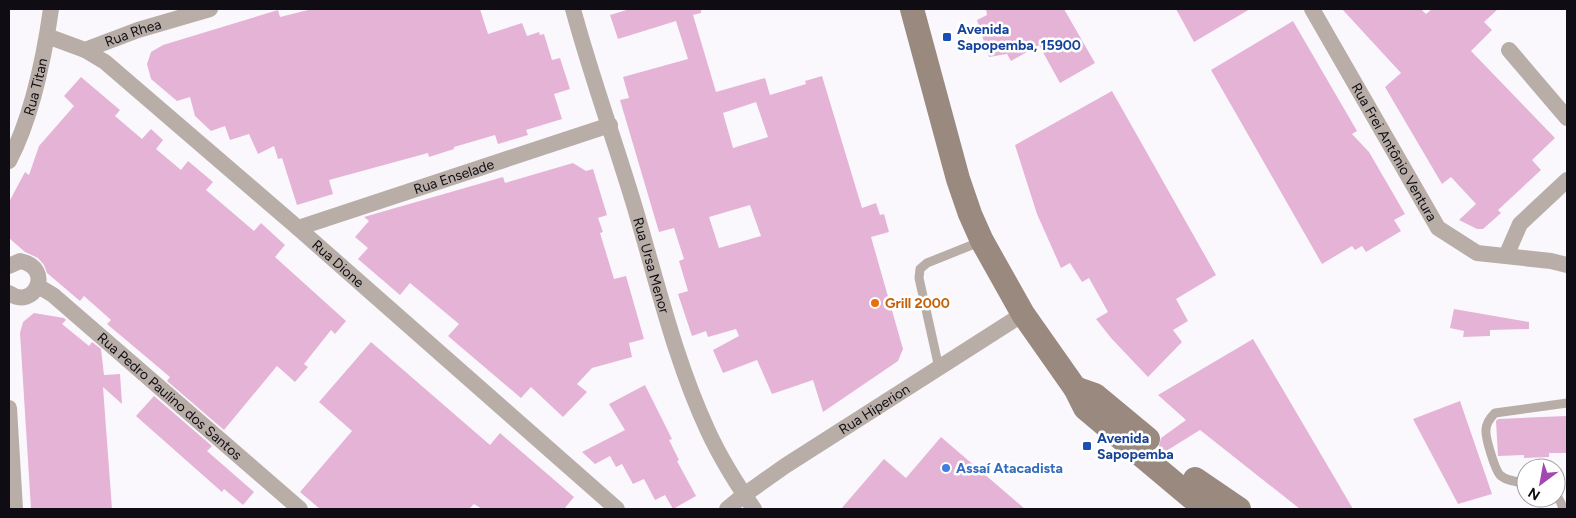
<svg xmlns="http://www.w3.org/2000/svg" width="1576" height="518" viewBox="0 0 1576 518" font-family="Figtree,sans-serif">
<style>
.building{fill:#e5b3d6;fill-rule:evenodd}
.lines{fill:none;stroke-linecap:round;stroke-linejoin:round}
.service{stroke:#b8aea7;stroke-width:9}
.minor{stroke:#b8aea7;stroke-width:16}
.secondary{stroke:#99897f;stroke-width:24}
.transit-dot{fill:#1a4fb4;stroke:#fff;stroke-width:2}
.food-dot{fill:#e8710a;stroke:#fff;stroke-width:2}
.shop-dot{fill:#3f7fe0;stroke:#fff;stroke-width:2}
.labels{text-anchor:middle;stroke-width:5;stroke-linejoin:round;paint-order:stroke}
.transit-label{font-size:14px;font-weight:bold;fill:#164399;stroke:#fff;text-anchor:start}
.street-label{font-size:14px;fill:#0f0c14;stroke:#fff}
.food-label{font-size:14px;font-weight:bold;fill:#c56008;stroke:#fff;text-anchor:start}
.shop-label{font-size:14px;font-weight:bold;fill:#366cbe;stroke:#fff;text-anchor:start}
</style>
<rect width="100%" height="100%" fill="#faf8fd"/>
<g class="building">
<polygon points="312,9 480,9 488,34 522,23 527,36 539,32 540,35 544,34 552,60 560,58 570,89 554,94 562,119 526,130 528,135 498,144 495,135 454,147 454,149 429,157 428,153 329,180 333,194 297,205 282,158 278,159 274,146 258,154 249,134 230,140 225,126 211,131 195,116 190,97 177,101 151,79 147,64 151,52 163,45 278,10 280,17"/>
<path d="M630,9H701V13L693,15L716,92L765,78L770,95L806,84L805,81L822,76L862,208L876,203L880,215L884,214L889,232L871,237L903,349L898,361L823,412L813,380L772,394L757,360L723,373L713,350L739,336L736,329L708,337L706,331L692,336L678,294L688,291L679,261L684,259L674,228L659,232L620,100L629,98L623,77L688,59L676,21L618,39L610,15ZM756,102L768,137L733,148L723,113ZM750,205L761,236L719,248L709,217Z"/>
<polygon points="986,9 1064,9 1095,63 1060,83 1039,45 1011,61 1007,54 989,57 977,20 987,15"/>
<polygon points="1176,9 1250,9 1194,42"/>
<polygon points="1342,9 1421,9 1426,14 1432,9 1498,9 1484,22 1492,30 1471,51 1555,138 1532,160 1541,170 1498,210 1501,213 1483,229 1477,229 1459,220 1476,204 1451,177 1442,184 1385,87 1401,73"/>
<polygon points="1293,21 1357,131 1352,134 1369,152 1405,214 1394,220 1401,231 1366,252 1362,246 1355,250 1352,246 1322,264 1211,70"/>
<polygon points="81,77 120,110 115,116 142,139 151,129 163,140 156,149 181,170 188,161 213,182 206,190 254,231 261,223 285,245 275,257 346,321 335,334 331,330 304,364 308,367 295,382 277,366 224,430 167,381 170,377 107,324 111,320 84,296 80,301 47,273 44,265 38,258 25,252 9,238 9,202 25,172 29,175 39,146 74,106 64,96"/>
<polygon points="1112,91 1216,275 1176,299 1188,321 1173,330 1182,342 1148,377 1111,338 1096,319 1108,312 1089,278 1082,282 1070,263 1061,268 1037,214 1015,145"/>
<polygon points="573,163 586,171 593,169 607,215 598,218 603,232 600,233 614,279 626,276 644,339 629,343 632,357 592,368 577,384 587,392 563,417 531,387 521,398 448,336 459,324 410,283 400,295 358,259 368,248 355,237 369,221 364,217 503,177 505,183"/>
<polygon points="1454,309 1529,322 1529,329 1490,330 1490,336 1463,337 1464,331 1450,328"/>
<polygon points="34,313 64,318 66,320 62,324 89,346 92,342 101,349 104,375 120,374 122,404 103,387 112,509 31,509 20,333 23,322"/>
<polygon points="1253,339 1289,400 1353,509 1300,509 1200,430 1163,453 1159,446 1161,438 1186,420 1158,395"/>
<polygon points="371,342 490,445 500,433 574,497 564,509 482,509 474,504 469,509 320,509 300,492 352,431 319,402"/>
<polygon points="645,385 672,439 669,440 679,460 677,461 696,496 673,509 665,495 655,500 644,479 633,484 622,464 616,467 610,456 595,464 582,452 625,430 609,404"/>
<polygon points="154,396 212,446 207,451 254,492 243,505 224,489 222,492 136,416"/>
<polygon points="1460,401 1492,494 1458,504 1413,419"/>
<polygon points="1566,416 1567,453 1549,453 1549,457 1524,458 1524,455 1498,456 1496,421 1498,419"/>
<polygon points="941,437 1025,509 841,509 884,459 906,478"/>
</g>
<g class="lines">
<g class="service">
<polyline points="939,368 919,278 920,269 927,263 982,241"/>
<path d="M1526,483C1518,482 1506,481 1500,475C1495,470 1485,437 1486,430C1486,423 1490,418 1495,413L1567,403"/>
<polyline points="1556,494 1561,503 1563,509"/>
</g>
<g class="minor">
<path id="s1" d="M573,9C591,76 615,141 635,208C657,282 675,360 708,431C720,457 738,486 754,509"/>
<path id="s2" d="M1312,9L1438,228L1477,253L1551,261L1567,265"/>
<path id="s3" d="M47,36L85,50L105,62L298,228L617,509"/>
<path id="s4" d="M85,50L138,30L210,9"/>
<polyline points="1509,50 1567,118"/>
<path id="s5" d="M9,161C32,117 44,58 51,9"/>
<path id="s6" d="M298,228L610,125"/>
<polyline points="1506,256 1520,224 1567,180"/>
<path d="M9,266L20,261C55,268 34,311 9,293"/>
<path id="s7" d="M38,286L53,295L300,509"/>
<polyline points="9,408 15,509"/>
<path id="s8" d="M727,509L744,495L785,466L1023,314"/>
</g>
<g class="secondary">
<polyline points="912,9 958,179 970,214 982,241 1023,314 1075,388 1085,408 1191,497 1210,509"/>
<polyline points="1075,388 1095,395 1148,439"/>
<polyline points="1195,479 1239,509"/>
</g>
</g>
<g class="transit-dot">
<rect x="942" y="32" width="10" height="10" rx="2.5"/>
<rect x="1082" y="441" width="10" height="10" rx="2.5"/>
</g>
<circle class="food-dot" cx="875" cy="303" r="5"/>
<circle class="shop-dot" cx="946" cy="468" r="5"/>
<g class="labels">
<g class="transit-label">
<text x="957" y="34">Avenida<tspan x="957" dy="16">Sapopemba, 15900</tspan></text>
<text x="1097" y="443">Avenida<tspan x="1097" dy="16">Sapopemba</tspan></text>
</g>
<g class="street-label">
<text dy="5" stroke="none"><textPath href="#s4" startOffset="51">Rua Rhea</textPath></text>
<text dy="5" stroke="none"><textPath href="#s5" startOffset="79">Rua Titan</textPath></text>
<text dy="5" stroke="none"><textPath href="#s2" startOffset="165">Rua Frei Antônio Ventura</textPath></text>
<text dy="5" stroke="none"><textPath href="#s6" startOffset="164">Rua Enselade</textPath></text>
<text dy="5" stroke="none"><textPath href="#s3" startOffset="372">Rua Dione</textPath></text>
<text dy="5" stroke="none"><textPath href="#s1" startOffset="268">Rua Ursa Menor</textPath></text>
<text dy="5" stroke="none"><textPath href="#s7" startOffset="172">Rua Pedro Paulino dos Santos</textPath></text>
<text dy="5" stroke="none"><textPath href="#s8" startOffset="178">Rua Hiperion</textPath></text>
</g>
<g class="food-label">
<text x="885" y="308">Grill 2000</text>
</g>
<g class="shop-label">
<text x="956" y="473">Assaí Atacadista</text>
</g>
</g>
<rect width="1576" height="518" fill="none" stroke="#0f0c14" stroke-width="20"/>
<g transform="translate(1541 483) rotate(212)"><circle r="24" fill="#ffffff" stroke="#9f9ea1"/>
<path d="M0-4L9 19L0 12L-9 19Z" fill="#a347b2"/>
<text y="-8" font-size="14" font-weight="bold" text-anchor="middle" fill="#0f0c14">N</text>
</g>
</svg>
